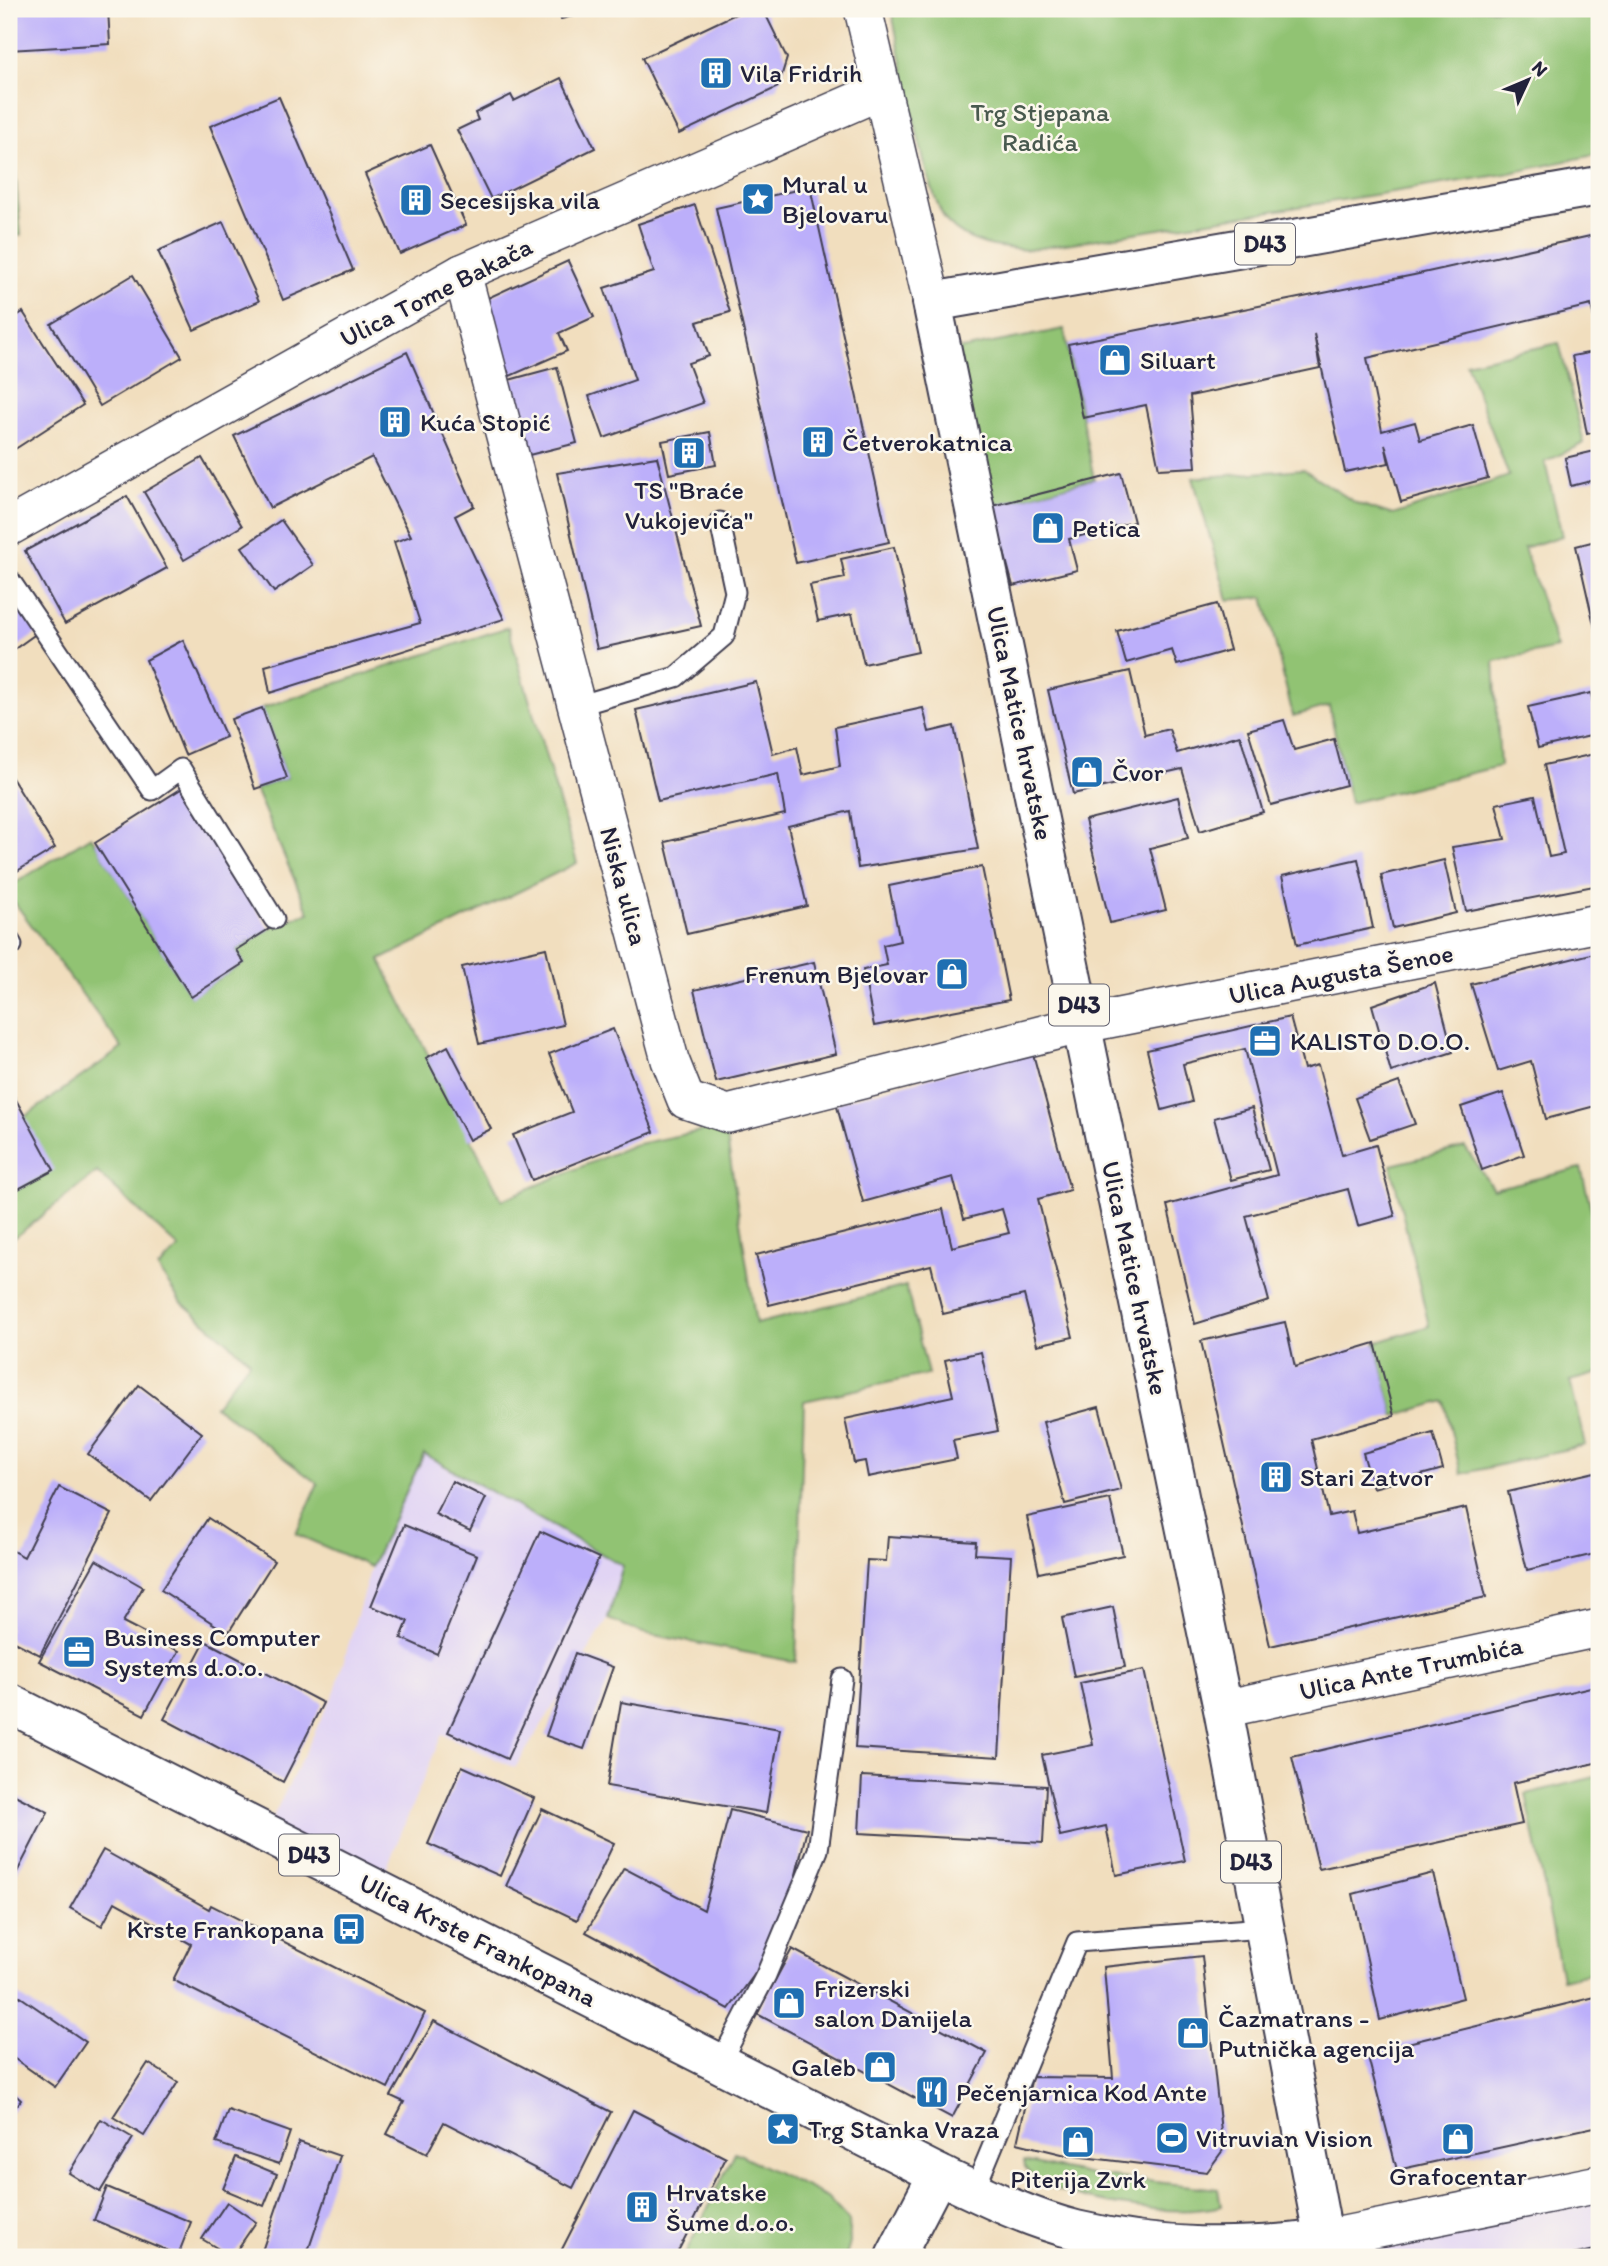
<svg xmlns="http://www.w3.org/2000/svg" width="1608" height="2266" viewBox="0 0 1608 2266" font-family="Itim,sans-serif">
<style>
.built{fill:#e1d4f4}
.green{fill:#91c373;stroke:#5a7257;stroke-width:2}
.building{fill:#bcaffa}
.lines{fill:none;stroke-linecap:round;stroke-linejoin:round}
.lane-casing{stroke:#413e4f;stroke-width:23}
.street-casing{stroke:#413e4f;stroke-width:40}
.secondary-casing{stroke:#413e4f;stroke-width:42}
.primary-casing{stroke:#413e4f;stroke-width:42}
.lane{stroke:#fff;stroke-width:19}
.street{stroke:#fff;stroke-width:37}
.secondary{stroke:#fff;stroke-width:38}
.primary{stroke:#fff;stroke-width:38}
.labels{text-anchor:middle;stroke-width:5;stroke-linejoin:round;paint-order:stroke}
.shield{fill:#fbf7ec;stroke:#636270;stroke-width:2}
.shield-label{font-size:24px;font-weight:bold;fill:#22223b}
.poi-label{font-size:26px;fill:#22223b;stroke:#fbf7ec;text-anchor:start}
.park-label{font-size:26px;fill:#495a4f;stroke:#fbf7ec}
.street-label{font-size:26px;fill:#22223b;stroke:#fbf7ec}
</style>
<rect width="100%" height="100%" fill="#fbf7ec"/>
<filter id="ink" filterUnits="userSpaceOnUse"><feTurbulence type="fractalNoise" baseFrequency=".0143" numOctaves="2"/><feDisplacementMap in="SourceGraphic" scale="14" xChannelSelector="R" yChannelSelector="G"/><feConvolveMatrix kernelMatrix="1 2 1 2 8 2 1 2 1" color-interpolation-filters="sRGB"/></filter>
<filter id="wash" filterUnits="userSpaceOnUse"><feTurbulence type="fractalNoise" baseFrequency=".00686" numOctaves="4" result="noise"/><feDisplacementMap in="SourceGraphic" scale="28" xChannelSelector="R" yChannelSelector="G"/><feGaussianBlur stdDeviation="1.57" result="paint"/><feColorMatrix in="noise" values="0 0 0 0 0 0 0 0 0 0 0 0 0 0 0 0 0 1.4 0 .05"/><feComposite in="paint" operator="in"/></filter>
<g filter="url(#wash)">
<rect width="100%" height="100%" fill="#f1debe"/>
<g class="built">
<polygon points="423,1454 623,1566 608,1619 515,1768 442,1734 378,1889 265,1833 335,1691 371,1567"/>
<polygon points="1599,2184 1599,2257 1327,2257"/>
</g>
<g class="green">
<path d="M891,9H1599V154L1505,174L1028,250C999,248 969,245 948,223C926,200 900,48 891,9Z"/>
<polygon points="9,101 21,235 9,239"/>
<polygon points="1064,329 1094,479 992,506 942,353"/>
<polygon points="1559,343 1584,443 1545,462 1562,536 1524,548 1557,648 1494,661 1500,766 1350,803 1329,706 1293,716 1264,597 1228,600 1193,478 1303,469 1356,503 1393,515 1509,476 1466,363"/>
<polygon points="508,627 577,863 380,960 502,1200 633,1145 725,1126 756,1324 906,1286 928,1374 804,1401 796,1662 643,1633 608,1619 623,1566 424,1454 371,1567 296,1534 318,1484 215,1406 250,1361 180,1301 158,1268 179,1248 97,1172 9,1242 9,1128 122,1048 9,895 9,887 91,836 191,996 244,963 236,950 277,924 309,913 255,789 287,778 262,708"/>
<polygon points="1465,1147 1493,1189 1581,1168 1599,1241 1599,1373 1570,1381 1585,1445 1461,1474 1444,1401 1394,1416 1375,1343 1429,1326 1391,1165"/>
<polygon points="1599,1776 1599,1971 1562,1979 1526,1794"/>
<polygon points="735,2152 827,2197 849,2221 850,2243 846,2257 684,2257"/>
<path d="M1024,2161L1092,2175L1218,2189L1221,2206C1175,2218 1088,2203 1044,2185C1037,2182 1030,2172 1025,2167Z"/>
<polygon points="972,2250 1016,2257 955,2257"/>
</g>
<g id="blocks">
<g class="building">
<polygon points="9,9 108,9 110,44 9,50"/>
<polygon points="558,9 598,9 598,10 561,19"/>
<polygon points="746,9 763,9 787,58 778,87 679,134 642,58"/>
<polygon points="561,78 595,148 491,199 457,130 478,120 475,113 511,95 514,101"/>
<polygon points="279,97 353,270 283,300 210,126"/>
<polygon points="430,145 466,225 400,254 365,174"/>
<polygon points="810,187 889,542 796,563 716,208"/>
<polygon points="695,205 730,312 697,322 709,356 688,363 703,403 604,438 589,396 635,380 604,288 654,272 638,224"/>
<polygon points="223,222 259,301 194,330 158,251"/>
<polygon points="1599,234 1599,327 1596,327 1591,305 1367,358 1382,431 1415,422 1420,440 1473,425 1488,478 1401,502 1385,444 1389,463 1345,472 1314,334 1320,368 1190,396 1196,467 1159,469 1146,405 1083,418 1068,344 1414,275"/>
<polygon points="568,261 594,317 559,333 567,351 510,376 477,303"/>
<polygon points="133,275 182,357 100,406 51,324"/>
<polygon points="23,312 83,405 9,453 9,321"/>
<polygon points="1599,351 1599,431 1587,434 1572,356"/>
<polygon points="407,352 474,506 455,516 504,619 270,693 265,666 420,623 394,542 411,536 372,457 270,508 234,436"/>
<polygon points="557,367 577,443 513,459 494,384"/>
<polygon points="710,432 716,465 669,474 662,441"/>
<polygon points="1599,450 1599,479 1571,486 1565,458"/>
<polygon points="657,457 701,626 597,649 557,473"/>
<polygon points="202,458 242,526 184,560 144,492"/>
<polygon points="1121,473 1134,522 1069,539 1077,570 1013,586 992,506"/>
<polygon points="127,496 167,568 65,624 25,551"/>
<polygon points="281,520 313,565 274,592 242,547"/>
<polygon points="1599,540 1599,628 1595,629 1576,546"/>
<polygon points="894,547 918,652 864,664 852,614 818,621 810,585 845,578 841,559"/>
<polygon points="9,592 37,633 9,653"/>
<polygon points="1217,604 1230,650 1177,665 1172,650 1126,663 1117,631"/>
<polygon points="183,640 226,737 185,755 146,660"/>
<polygon points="1130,671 1145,735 1169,729 1177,753 1240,735 1263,812 1200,831 1182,769 1073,794 1048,690"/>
<polygon points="756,682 773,754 797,747 803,775 840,766 835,727 923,708 929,732 954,726 978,849 858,868 850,811 788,826 807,906 687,934 665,842 785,814 778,774 658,801 636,710"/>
<polygon points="1591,693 1599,734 1538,748 1528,707"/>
<polygon points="262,708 287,778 255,789 231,719"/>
<polygon points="1284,720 1294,750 1334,739 1346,785 1271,805 1248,730"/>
<polygon points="1599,753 1599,885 1466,911 1452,847 1505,839 1496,804 1535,796 1549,857 1564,854 1544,765"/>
<polygon points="9,773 55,848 9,876"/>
<polygon points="181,789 269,929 236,950 244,963 191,997 95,843"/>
<polygon points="1178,797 1188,838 1150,848 1166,910 1110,923 1085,820"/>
<polygon points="1358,859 1373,928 1297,945 1282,876"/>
<polygon points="1444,860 1456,913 1393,928 1381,875"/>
<polygon points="982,867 1009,1000 874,1026 863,970 887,965 883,945 900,941 889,886"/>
<polygon points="546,948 563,1025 479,1044 462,967"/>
<polygon points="1599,952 1599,1122 1595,1106 1546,1119 1531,1061 1498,1071 1471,984"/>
<polygon points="814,962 836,1054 716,1082 694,990"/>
<polygon points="1435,983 1453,1052 1391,1072 1372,1005"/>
<polygon points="1290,1017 1304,1069 1318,1065 1342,1155 1376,1145 1395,1216 1358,1226 1348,1189 1246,1216 1269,1301 1195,1324 1167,1205 1277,1175 1245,1049 1183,1064 1192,1102 1162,1110 1147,1050"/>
<polygon points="613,1029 654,1132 532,1180 513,1135 572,1112 549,1054"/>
<polygon points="448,1046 491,1129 469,1140 426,1058"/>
<polygon points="1032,1050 1070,1190 1038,1199 1073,1337 1037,1345 1024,1295 943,1314 931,1265 769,1305 756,1255 943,1209 952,1247 1009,1233 1002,1209 964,1219 953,1177 863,1202 836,1103"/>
<polygon points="1399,1082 1415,1124 1370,1139 1355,1098"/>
<polygon points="1503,1093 1524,1155 1482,1170 1461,1107"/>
<polygon points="14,1096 54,1170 9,1194 9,1099"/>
<polygon points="1252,1108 1269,1170 1231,1180 1214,1118"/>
<polygon points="1285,1322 1295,1367 1375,1343 1394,1416 1311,1439 1329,1516 1352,1511 1357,1533 1466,1508 1486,1597 1270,1646 1201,1341"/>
<polygon points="981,1352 998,1431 953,1440 957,1459 868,1477 865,1461 854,1463 845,1419 953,1396 945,1360"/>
<polygon points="139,1385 202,1433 151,1501 88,1454"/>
<polygon points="1099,1407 1121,1490 1065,1504 1043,1422"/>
<polygon points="1433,1433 1443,1469 1373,1488 1363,1453"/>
<polygon points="1599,1471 1599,1553 1527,1570 1508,1492"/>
<polygon points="452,1481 486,1498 470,1531 435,1514"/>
<polygon points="59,1487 112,1514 40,1655 9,1639 9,1549 24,1557"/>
<polygon points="1110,1499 1123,1555 1039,1573 1027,1517"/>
<polygon points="208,1518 274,1561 228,1633 161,1590"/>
<polygon points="404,1525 477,1555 437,1654 401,1638 408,1621 371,1606"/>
<polygon points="540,1531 599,1558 507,1759 448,1732"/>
<polygon points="888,1536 976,1542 975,1554 1011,1556 999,1757 855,1748 867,1560 886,1561"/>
<polygon points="96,1560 143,1587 123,1622 179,1651 144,1715 39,1661"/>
<polygon points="1113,1607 1125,1667 1074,1677 1062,1618"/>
<polygon points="205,1641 323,1703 283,1782 164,1719"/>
<polygon points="575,1653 613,1667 584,1749 546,1736"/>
<polygon points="1144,1670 1185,1861 1116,1875 1106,1826 1060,1836 1042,1755 1093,1745 1080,1683"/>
<polygon points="1599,1685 1599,1762 1513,1783 1522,1824 1319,1869 1292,1757"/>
<polygon points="621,1702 780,1729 766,1813 607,1786"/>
<polygon points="462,1766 534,1798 500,1876 428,1844"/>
<polygon points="862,1776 1046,1786 1043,1843 859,1833"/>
<polygon points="9,1792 48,1812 11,1884 9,1883"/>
<polygon points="542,1809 614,1843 577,1920 506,1886"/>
<polygon points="730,1810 807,1829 787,1912 774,1948 729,2009 586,1932 624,1868 704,1910"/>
<polygon points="103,1850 209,1909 211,1905 425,2013 388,2088 173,1980 191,1944 115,1902 102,1926 70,1908"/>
<polygon points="1433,1873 1463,1998 1380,2020 1353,1894"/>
<polygon points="792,1949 987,2053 952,2118 757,2014"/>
<polygon points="1202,1956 1223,2150 1207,2172 1066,2155 1017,2143 1032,2077 1113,2078 1104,1967"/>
<polygon points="9,1989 86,2042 55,2087 9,2055"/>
<polygon points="1599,1996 1599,2126 1397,2170 1367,2053"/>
<polygon points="434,2021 611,2112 573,2188 444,2122 427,2154 387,2134 404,2102 391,2096"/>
<polygon points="148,2063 178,2082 144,2136 113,2117"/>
<polygon points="9,2089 21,2100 9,2115"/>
<polygon points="228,2110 290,2132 279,2164 216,2143"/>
<polygon points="633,2110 726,2158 675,2257 558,2257"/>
<polygon points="101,2119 133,2138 100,2192 69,2173"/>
<polygon points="299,2142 340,2156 306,2257 260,2257"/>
<polygon points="236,2157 277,2174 264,2206 223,2189"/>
<polygon points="107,2187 191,2222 178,2255 94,2220"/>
<polygon points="227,2202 256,2222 232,2257 202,2239"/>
<polygon points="1599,2249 1599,2257 1568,2257 1568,2256"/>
</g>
</g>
</g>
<g filter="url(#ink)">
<use href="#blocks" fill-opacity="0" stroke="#413e4f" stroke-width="2"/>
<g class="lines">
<defs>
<g id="lane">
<polyline points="9,579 152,790 181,769 274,919"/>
<polyline points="577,706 676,677 724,636 735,592 720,522"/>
<polyline points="9,940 12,945"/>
<polyline points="720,2063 766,1975 818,1850 842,1679"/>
<polyline points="974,2191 1077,1942 1263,1928"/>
</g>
<g id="street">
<polyline points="863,9 932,302"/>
<polyline points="462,273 670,1060 686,1100 728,1114 1083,1024 1599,923"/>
<polyline points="9,527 462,273 880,91"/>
<polyline points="1223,1709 1599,1628"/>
<polyline points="1324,2239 1599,2184"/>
</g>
<polyline id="secondary" points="895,2257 938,2174"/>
<g id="primary">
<path d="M9,1703L938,2174C982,2195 1028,2218 1076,2230C1159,2250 1239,2250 1324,2239"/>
<polyline points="1327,2257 1223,1709 932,302 1599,186"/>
</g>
</defs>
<use href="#lane" class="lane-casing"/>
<use href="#street" class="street-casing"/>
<use href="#secondary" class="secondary-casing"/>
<use href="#primary" class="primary-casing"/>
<use href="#lane" class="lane"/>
<use href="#street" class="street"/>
<use href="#secondary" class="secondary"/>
<use href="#primary" class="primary"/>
</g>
</g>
<defs>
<symbol id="building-square" viewBox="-11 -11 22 22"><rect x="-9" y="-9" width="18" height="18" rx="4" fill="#1f6fb2" stroke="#fbf7ec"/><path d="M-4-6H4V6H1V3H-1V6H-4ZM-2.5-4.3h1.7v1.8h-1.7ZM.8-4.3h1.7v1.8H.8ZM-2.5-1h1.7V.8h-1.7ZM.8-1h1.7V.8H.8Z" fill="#fff"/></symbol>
<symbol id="sight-square" viewBox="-11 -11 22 22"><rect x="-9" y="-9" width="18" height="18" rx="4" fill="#1f6fb2" stroke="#fbf7ec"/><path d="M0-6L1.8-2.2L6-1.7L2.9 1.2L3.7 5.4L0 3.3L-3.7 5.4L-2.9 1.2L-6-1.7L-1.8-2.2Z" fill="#fff"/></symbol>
<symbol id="shop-square" viewBox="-11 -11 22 22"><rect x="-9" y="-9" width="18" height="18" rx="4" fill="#1f6fb2" stroke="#fbf7ec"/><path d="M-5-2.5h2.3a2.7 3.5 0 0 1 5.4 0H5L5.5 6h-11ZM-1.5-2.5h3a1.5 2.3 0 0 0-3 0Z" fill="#fff"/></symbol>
<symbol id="office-square" viewBox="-11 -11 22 22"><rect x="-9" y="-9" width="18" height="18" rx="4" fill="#1f6fb2" stroke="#fbf7ec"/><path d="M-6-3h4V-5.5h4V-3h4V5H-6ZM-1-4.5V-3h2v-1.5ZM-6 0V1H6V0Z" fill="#fff"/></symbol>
<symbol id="bus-square" viewBox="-11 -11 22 22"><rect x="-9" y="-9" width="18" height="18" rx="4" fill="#1f6fb2" stroke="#fbf7ec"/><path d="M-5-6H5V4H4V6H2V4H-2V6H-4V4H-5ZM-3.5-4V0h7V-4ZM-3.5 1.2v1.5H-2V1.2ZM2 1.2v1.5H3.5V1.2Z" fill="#fff"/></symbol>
<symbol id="restaurant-square" viewBox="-11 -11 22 22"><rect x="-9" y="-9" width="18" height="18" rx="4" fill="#1f6fb2" stroke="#fbf7ec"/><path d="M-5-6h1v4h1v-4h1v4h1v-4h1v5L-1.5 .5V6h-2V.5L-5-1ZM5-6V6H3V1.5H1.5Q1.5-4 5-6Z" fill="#fff"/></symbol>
<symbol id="stadium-square" viewBox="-11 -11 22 22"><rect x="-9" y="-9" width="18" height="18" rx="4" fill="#1f6fb2" stroke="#fbf7ec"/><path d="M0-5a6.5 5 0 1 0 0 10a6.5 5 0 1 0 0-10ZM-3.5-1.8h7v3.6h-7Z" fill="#fff"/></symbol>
</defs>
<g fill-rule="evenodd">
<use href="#building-square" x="697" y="54" width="38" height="38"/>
<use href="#sight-square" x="739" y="180" width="38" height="38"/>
<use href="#building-square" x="397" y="181" width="38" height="38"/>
<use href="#shop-square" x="1096" y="341" width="38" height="38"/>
<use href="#building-square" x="376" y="403" width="38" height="38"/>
<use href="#building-square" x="799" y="423" width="38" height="38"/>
<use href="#building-square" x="670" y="434" width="38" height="38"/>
<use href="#shop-square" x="1029" y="509" width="38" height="38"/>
<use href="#shop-square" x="1068" y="753" width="38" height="38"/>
<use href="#shop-square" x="933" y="955" width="38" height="38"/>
<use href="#office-square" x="1246" y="1022" width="38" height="38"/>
<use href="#building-square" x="1257" y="1458" width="38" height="38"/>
<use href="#office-square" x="60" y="1633" width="38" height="38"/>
<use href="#bus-square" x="330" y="1910" width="38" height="38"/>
<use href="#shop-square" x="770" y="1984" width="38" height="38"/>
<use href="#shop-square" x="1174" y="2014" width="38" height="38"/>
<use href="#shop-square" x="861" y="2048" width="38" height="38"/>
<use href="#restaurant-square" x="913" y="2073" width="38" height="38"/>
<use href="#sight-square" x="764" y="2110" width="38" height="38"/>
<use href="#stadium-square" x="1153" y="2119" width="38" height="38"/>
<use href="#shop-square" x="1439" y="2120" width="38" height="38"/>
<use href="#shop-square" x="1059" y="2123" width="38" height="38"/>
<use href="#building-square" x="623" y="2188" width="38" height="38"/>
</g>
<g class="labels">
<g class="shield">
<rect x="1235" y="223.5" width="60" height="41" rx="5"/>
<rect x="1049" y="984.5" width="60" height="41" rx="5"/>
<rect x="279" y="1834.5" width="60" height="41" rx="5"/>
<rect x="1221" y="1841.5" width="60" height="41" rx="5"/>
</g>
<g class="shield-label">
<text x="1265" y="252">D43</text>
<text x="1079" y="1013">D43</text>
<text x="309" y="1863">D43</text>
<text x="1251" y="1870">D43</text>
</g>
<g class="poi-label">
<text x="740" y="82">Vila Fridrih</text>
<text x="782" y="193">Mural u<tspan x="782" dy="30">Bjelovaru</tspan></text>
<text x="440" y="209">Secesijska vila</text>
<text x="1140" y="369">Siluart</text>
<text x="420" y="431">Kuća Stopić</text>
<text x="842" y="451">Četverokatnica</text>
<text x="689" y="499" text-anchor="middle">TS "Braće<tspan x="689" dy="30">Vukojevića"</tspan></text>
<text x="1072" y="537">Petica</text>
<text x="1112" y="781">Čvor</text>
<text x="928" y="983" text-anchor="end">Frenum Bjelovar</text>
<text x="1290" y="1050">KALISTO D.O.O.</text>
<text x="1300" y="1486">Stari Zatvor</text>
<text x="104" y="1646">Business Computer<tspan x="104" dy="30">Systems d.o.o.</tspan></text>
<text x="324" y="1938" text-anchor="end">Krste Frankopana</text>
<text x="814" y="1997">Frizerski<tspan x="814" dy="30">salon Danijela</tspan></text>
<text x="1218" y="2027">Čazmatrans -<tspan x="1218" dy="30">Putnička agencija</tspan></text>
<text x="856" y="2076" text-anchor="end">Galeb</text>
<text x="956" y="2101">Pečenjarnica Kod Ante</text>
<text x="808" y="2138">Trg Stanka Vraza</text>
<text x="1196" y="2147">Vitruvian Vision</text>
<text x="1458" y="2185" text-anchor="middle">Grafocentar</text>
<text x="1078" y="2188" text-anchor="middle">Piterija Zvrk</text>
<text x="666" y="2201">Hrvatske<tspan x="666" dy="30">Šume d.o.o.</tspan></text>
</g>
<g class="park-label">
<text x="1040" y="121">Trg Stjepana<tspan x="1040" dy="30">Radića</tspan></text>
</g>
<g class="street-label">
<text transform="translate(436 292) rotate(-27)" y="9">Ulica Tome Bakača</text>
<text transform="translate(1020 723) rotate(78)" y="9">Ulica Matice hrvatske</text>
<text transform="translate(624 886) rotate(75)" y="9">Niska ulica</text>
<text transform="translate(1341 974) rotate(-11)" y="9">Ulica Augusta Šenoe</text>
<text transform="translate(1135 1278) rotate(78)" y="9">Ulica Matice hrvatske</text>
<text transform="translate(1411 1668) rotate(-12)" y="9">Ulica Ante Trumbića</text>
<text transform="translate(478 1940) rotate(27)" y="9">Ulica Krste Frankopana</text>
</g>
</g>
<rect width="1608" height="2266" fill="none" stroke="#fbf7ec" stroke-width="35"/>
<g transform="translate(1528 80) rotate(46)" stroke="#fbf7ec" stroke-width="5" paint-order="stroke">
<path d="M0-5L12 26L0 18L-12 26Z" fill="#22223b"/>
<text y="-10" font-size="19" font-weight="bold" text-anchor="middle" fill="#22223b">N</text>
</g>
</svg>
